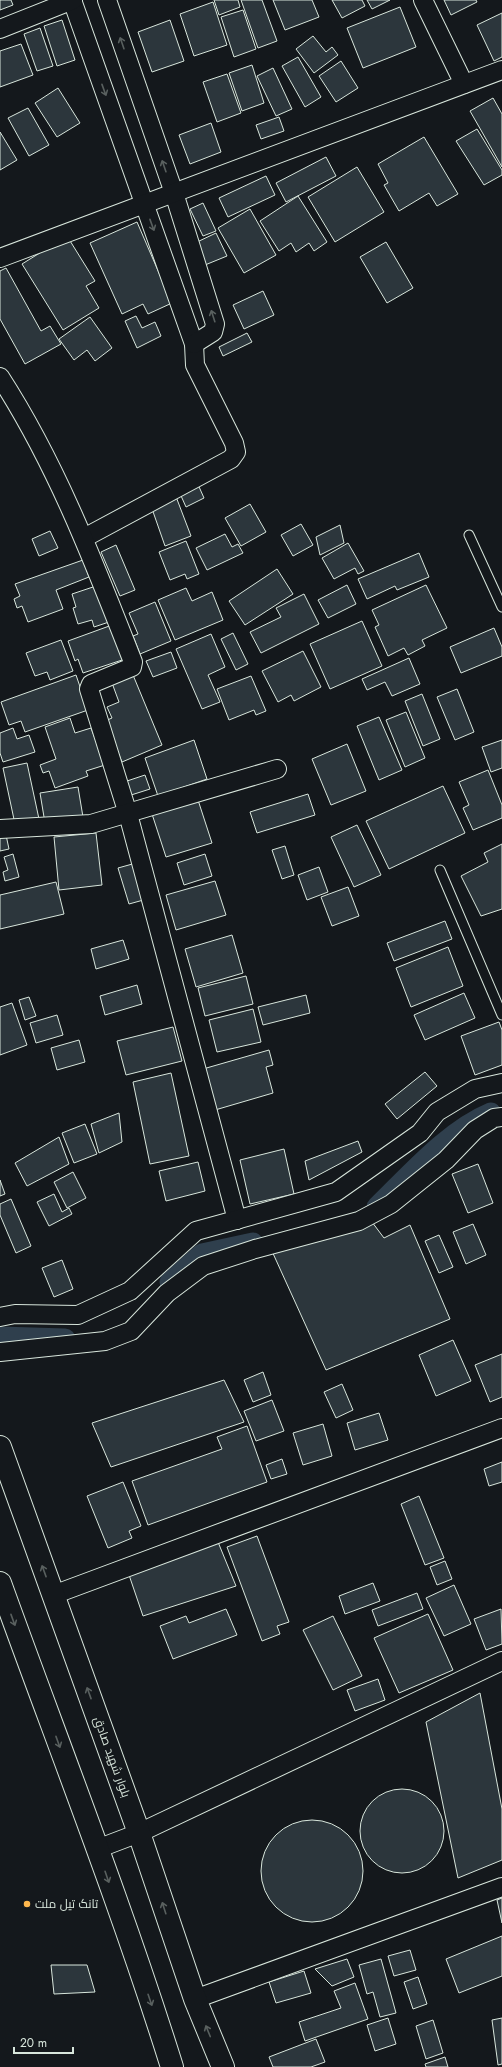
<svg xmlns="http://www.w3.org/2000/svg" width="502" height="2067" viewBox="0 0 502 2067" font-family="Jost,Cairo,sans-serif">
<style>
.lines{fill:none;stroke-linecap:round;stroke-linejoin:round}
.canal{stroke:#2f3f4d;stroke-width:21}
.building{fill:#2c363c;stroke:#d8e6dc}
.lane-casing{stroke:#d8e6dc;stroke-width:11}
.street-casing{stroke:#d8e6dc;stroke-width:20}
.secondary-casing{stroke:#d8e6dc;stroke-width:24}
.lane{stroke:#14181c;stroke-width:9}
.street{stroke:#14181c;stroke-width:18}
.secondary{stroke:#14181c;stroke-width:22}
.oneway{stroke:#59605f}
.poi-dot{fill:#ffb74d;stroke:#14181c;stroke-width:1.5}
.labels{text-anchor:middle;stroke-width:3;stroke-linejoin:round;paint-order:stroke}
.street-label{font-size:12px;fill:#d8e6dc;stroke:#14181c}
.poi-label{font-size:12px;fill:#d8e6dc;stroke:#14181c;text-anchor:start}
</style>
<rect width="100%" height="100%" fill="#14181c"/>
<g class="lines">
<g class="canal">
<path d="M377,1207C410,1175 448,1131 491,1113"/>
<polyline points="170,1282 202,1254 253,1243"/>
<polyline points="0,1337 65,1339"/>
</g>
</g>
<g class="building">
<polygon points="0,0 11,0 13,5 0,10"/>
<polygon points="214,0 238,0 240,7 219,15"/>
<polygon points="241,0 262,0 277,41 258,48"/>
<polygon points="273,0 312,0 319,17 285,30"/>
<polygon points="332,0 362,0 365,6 342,18"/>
<polygon points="367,0 390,0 372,9"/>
<polygon points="444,0 476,0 477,2 451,15"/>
<polygon points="213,2 227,45 194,56 180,14"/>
<polygon points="400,7 416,47 363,68 347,28"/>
<polygon points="243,10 256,49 234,57 221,17"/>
<polygon points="502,13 502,57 494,61 477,25"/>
<polygon points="62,20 75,60 57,66 44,26"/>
<polygon points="170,20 184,61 152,72 138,32"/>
<polygon points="40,28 53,66 37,71 24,34"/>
<polygon points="313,36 326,52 332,47 338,55 314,73 296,49"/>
<polygon points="21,44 33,75 0,87 0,51"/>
<polygon points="298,57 321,97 305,107 282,66"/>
<polygon points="341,61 358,88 336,102 319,76"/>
<polygon points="252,65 264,103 242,111 229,73"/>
<polygon points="273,68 292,109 276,116 257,76"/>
<polygon points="227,74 241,113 217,122 203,82"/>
<polygon points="58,88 80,123 57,137 35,103"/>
<polygon points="493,98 502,114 502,167 470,111"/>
<polygon points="28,108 49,145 29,156 8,118"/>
<polygon points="279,117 284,131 261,139 256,125"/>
<polygon points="211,123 221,152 190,164 179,135"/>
<polygon points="477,129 502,170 502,175 484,185 456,141"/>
<polygon points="0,132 17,160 0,170"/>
<polygon points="424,137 458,194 437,206 429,193 399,211 384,185 388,183 378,164"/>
<polygon points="326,157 336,176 286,202 276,183"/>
<polygon points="357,167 384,212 335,242 308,197"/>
<polygon points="266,176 275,195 228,217 219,198"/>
<polygon points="298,196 327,242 314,251 309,243 296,252 291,243 279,251 260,221"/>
<polygon points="203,203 216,231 203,236 190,209"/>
<polygon points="250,209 276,255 244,273 218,228"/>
<polygon points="137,222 172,303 148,314 143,304 122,314 90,243"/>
<polygon points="216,233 227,256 205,265 195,243"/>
<polygon points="67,236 95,281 86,286 99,308 63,330 22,264"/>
<polygon points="386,242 413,288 387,303 360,257"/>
<polygon points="6,268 41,331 50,326 61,344 25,364 0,319 0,271"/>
<polygon points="263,291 274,315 244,329 233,305"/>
<polygon points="136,316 142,328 155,322 161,336 137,348 125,321"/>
<polygon points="90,317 112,348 95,361 87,350 74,360 59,339"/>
<polygon points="247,333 252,342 223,356 219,347"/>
<polygon points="196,480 204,498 186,507 178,489"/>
<polygon points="175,494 191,536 165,546 150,503"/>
<polygon points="250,504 266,532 241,546 225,518"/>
<polygon points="301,524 313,545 293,556 281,535"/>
<polygon points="340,525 344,543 320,555 316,537"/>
<polygon points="50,531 58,548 39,556 32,539"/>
<polygon points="225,534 232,547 238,544 243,553 207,570 196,548"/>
<polygon points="186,541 199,574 187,579 185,574 170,580 159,552"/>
<polygon points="348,543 364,571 358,574 355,568 334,579 322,558"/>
<polygon points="116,545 135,590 120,596 101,552"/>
<polygon points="419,553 429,577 397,590 395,586 367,599 358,579"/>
<polygon points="83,560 89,577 56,590 63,609 28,622 22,606 17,608 14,599 20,596 15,584"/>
<polygon points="277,569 293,594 245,625 229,601"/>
<polygon points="99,585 112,621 94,627 92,620 78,624 73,608 76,607 72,594"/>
<polygon points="347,585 356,604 328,618 318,600"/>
<polygon points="426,585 447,628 422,640 425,646 408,655 404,648 388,656 375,627 379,625 372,610"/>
<polygon points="186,588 192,601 212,592 223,620 175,640 158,600"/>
<polygon points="304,594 319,624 261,653 250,632 281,617 276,608"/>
<polygon points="155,602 171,641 140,654 133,636 138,634 129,613"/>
<polygon points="362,621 382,666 330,689 310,644"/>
<polygon points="112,625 125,659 83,673 78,659 75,661 68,641"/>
<polygon points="494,628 502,647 502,656 461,673 450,647"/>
<polygon points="233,633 248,664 236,670 221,639"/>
<polygon points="211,634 225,667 208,675 220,702 202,709 176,649"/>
<polygon points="61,640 73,671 50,680 47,672 35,676 26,653"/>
<polygon points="303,651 321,687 294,701 291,695 278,702 262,671"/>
<polygon points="171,652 177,668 153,677 146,661"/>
<polygon points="409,658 420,684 392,696 385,682 367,690 362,679"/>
<polygon points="76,675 88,710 25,732 21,721 9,725 1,702"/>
<polygon points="133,675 162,745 122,762 105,721 112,718 107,707 119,702 112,683"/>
<polygon points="251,676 266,711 256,715 254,710 229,720 217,689"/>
<polygon points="457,689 474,732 455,740 437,697"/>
<polygon points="422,694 440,739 423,746 405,701"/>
<polygon points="406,712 425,758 405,767 386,720"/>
<polygon points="379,717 402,770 379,780 357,726"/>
<polygon points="70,718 75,733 91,728 105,765 86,771 88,776 55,788 49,771 43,773 40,765 56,759 45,727"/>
<polygon points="13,728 17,739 29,735 35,752 3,762 0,753 0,733"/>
<polygon points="194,740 207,779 158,796 145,758"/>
<polygon points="502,740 502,768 491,772 482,747"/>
<polygon points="347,744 366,791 331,805 312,759"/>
<polygon points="27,763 39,819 15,824 3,768"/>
<polygon points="488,770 502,805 502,818 473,830 463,808 469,805 459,782"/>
<polygon points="145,775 150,789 128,796 124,782"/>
<polygon points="443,786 465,833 389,869 366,821"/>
<polygon points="78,787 83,817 45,823 40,793"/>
<polygon points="308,794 315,815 257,833 250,812"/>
<polygon points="198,800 212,843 166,857 152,814"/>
<polygon points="357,825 381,875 354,887 331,837"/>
<polygon points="96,833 102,885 59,890 54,837"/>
<polygon points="6,835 9,849 0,851 0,836"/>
<polygon points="502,844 502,909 481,916 461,876 488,862 484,853"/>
<polygon points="285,846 294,875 282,879 272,850"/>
<polygon points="13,854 19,877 5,881 3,872 8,870 4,857"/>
<polygon points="205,854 212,876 184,885 177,863"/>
<polygon points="136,863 147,899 129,904 118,868"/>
<polygon points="319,867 328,892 307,900 298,875"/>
<polygon points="215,881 226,915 176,930 166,895"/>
<polygon points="56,882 64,914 0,929 0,895"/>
<polygon points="348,887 359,916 332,926 321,897"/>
<polygon points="445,921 452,939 394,961 387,943"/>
<polygon points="232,935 243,973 196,987 185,949"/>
<polygon points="123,940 129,959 96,969 91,949"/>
<polygon points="448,947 463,986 411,1007 396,968"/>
<polygon points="246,976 253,1004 205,1016 198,988"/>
<polygon points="137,985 142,1004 105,1015 100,996"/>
<polygon points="464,993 475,1018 425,1040 414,1015"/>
<polygon points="306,995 310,1013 263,1025 258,1007"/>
<polygon points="29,997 36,1016 25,1020 19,1000"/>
<polygon points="12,1003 27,1045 0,1055 0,1007"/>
<polygon points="253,1009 261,1042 217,1052 209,1020"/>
<polygon points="57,1015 63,1035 36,1043 30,1023"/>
<polygon points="499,1022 502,1030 502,1065 475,1075 461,1036"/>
<polygon points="173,1027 182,1061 126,1075 117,1041"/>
<polygon points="79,1040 85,1062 57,1070 51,1048"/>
<polygon points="269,1050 273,1065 266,1067 273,1093 215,1110 203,1069"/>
<polygon points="425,1072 437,1086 397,1119 385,1104"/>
<polygon points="171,1073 189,1156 150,1164 133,1082"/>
<polygon points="119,1113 122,1142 99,1153 91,1124"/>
<polygon points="85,1124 97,1154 74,1163 62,1133"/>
<polygon points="59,1137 69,1164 27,1186 15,1163"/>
<polygon points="358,1141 362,1152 309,1180 305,1161"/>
<polygon points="284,1149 294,1194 250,1204 240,1160"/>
<polygon points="198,1162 205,1191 166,1201 159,1171"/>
<polygon points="478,1164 493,1203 468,1213 452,1174"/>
<polygon points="73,1172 86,1198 67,1208 54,1182"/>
<polygon points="0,1180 5,1194 0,1196"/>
<polygon points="54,1194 62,1212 69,1208 72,1214 49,1226 37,1202"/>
<polygon points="11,1199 31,1246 16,1253 0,1215 0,1204"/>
<polygon points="372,1222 384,1238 410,1225 450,1319 326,1370 271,1249"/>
<polygon points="473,1224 486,1255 466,1264 453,1232"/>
<polygon points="439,1235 453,1267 439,1273 425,1241"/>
<polygon points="62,1260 73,1289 54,1297 42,1268"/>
<polygon points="453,1340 471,1381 436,1396 419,1355"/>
<polygon points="502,1354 502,1397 490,1402 475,1365"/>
<polygon points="263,1372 271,1395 253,1402 244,1380"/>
<polygon points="224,1380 244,1422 111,1467 92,1423"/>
<polygon points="342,1384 353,1410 336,1418 324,1392"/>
<polygon points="272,1400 284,1431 256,1441 244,1411"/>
<polygon points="379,1413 388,1440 355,1450 347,1423"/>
<polygon points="323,1424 332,1456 303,1465 293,1433"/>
<polygon points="247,1426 267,1482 148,1525 132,1481 222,1449 217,1437"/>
<polygon points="282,1459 287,1474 271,1479 266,1465"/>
<polygon points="502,1462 502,1482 489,1486 484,1469"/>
<polygon points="123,1482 141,1526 129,1531 132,1538 108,1548 87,1496"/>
<polygon points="419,1496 444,1558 425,1565 401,1504"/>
<polygon points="257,1536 289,1622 277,1626 280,1634 262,1641 227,1547"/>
<polygon points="218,1542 236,1586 143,1616 128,1572"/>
<polygon points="445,1561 452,1579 437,1585 430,1567"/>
<polygon points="373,1583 380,1601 345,1614 339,1596"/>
<polygon points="454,1585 471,1624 444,1636 426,1598"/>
<polygon points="417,1593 423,1609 378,1626 372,1610"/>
<polygon points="226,1609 237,1635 173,1659 160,1626 186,1616 189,1623"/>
<polygon points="501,1609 502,1644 486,1650 474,1619"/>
<polygon points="428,1614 453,1670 399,1693 374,1638"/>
<polygon points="333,1616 362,1676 333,1690 303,1630"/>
<polygon points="378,1679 385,1700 355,1711 347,1690"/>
<polygon points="480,1693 502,1809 502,1860 458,1878 426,1722"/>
<circle cx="402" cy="1831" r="42"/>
<circle cx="312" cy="1871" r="51"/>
<polygon points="502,1898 502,1923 497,1900"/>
<polygon points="502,1936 502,1976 459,1993 446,1959"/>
<polygon points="410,1950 416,1970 394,1976 388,1956"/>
<polygon points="347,1959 354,1977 332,1986 315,1969"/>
<polygon points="381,1959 396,2013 380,2017 373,1992 367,1994 359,1965"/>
<polygon points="51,1965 87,1965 95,1992 54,1994"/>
<polygon points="304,1971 311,1993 276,2003 269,1982"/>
<polygon points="418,1977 427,2004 413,2009 404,1982"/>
<polygon points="355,1983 368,2019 305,2041 299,2022 341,2008 334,1991"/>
<polygon points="388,2018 396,2044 375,2051 367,2025"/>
<polygon points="502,2018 502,2064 498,2065 492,2020"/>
<polygon points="433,2020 443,2053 426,2059 416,2026"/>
<polygon points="316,2039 325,2062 311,2067 273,2067 269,2057"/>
<polygon points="445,2057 448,2067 426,2067 425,2064"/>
</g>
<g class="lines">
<defs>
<g id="lane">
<polyline points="469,535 502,607"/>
<polyline points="440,870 502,1015"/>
</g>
<g id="street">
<polyline points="72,0 194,344 195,365 234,443 236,452 231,459 84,538"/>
<polyline points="107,0 174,193 215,324 213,332 194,344"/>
<polyline points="423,0 464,84"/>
<polyline points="0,29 73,0"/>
<polyline points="0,258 502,70"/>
<path d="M0,377C57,465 95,565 133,662L132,667L91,684L89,689L128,814L237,1220"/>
<polyline points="0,829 91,824 277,769"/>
<polyline points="0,1317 15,1314 78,1315 130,1291 196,1231 336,1192 420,1133 437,1112 475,1089 502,1083"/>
<polyline points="0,1352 105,1341 131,1331 167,1293 203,1266 255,1249 359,1221 391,1204 446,1160 475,1130 494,1118 502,1117"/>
<polyline points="53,1595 502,1428"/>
<polyline points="97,1849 139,1833 502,1661"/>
<polyline points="195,1999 502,1887"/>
</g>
<g id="secondary">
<polyline points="0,1447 139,1833 195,1999 223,2067"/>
<path d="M0,1583C58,1744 121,1904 172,2067"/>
</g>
</defs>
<use href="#lane" class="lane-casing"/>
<use href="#street" class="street-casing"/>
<use href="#secondary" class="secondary-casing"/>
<use href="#lane" class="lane"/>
<use href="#street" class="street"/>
<use href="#secondary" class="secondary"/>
</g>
<defs><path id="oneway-shaft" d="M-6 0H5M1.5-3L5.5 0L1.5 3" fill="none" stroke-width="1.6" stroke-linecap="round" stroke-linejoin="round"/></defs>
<g class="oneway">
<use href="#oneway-shaft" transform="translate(122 43) rotate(-109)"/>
<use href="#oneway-shaft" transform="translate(104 90) rotate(70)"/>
<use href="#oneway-shaft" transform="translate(164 166) rotate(-109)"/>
<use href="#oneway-shaft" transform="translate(152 225) rotate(70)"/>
<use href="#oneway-shaft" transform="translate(213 316) rotate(-108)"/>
<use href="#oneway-shaft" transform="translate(44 1571) rotate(-110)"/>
<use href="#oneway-shaft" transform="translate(13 1620) rotate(70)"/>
<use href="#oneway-shaft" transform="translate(89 1693) rotate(-110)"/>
<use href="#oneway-shaft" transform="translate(58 1742) rotate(70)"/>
<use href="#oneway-shaft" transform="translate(107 1877) rotate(71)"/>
<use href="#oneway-shaft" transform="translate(164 1908) rotate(-108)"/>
<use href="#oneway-shaft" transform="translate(150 2000) rotate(71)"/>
<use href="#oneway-shaft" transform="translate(208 2031) rotate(-112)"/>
</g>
<circle class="poi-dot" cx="27" cy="1904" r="4"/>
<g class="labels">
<g class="street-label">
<text transform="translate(112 1757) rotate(70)" y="4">بلوار شهید صادق</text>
</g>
<g class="poi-label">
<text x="35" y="1908">تانک تیل ملت</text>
</g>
</g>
<path d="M14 2047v6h59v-6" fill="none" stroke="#d8e6dc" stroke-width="2"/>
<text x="20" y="2047" font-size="12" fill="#d8e6dc" stroke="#14181c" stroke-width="3" paint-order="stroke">20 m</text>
</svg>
